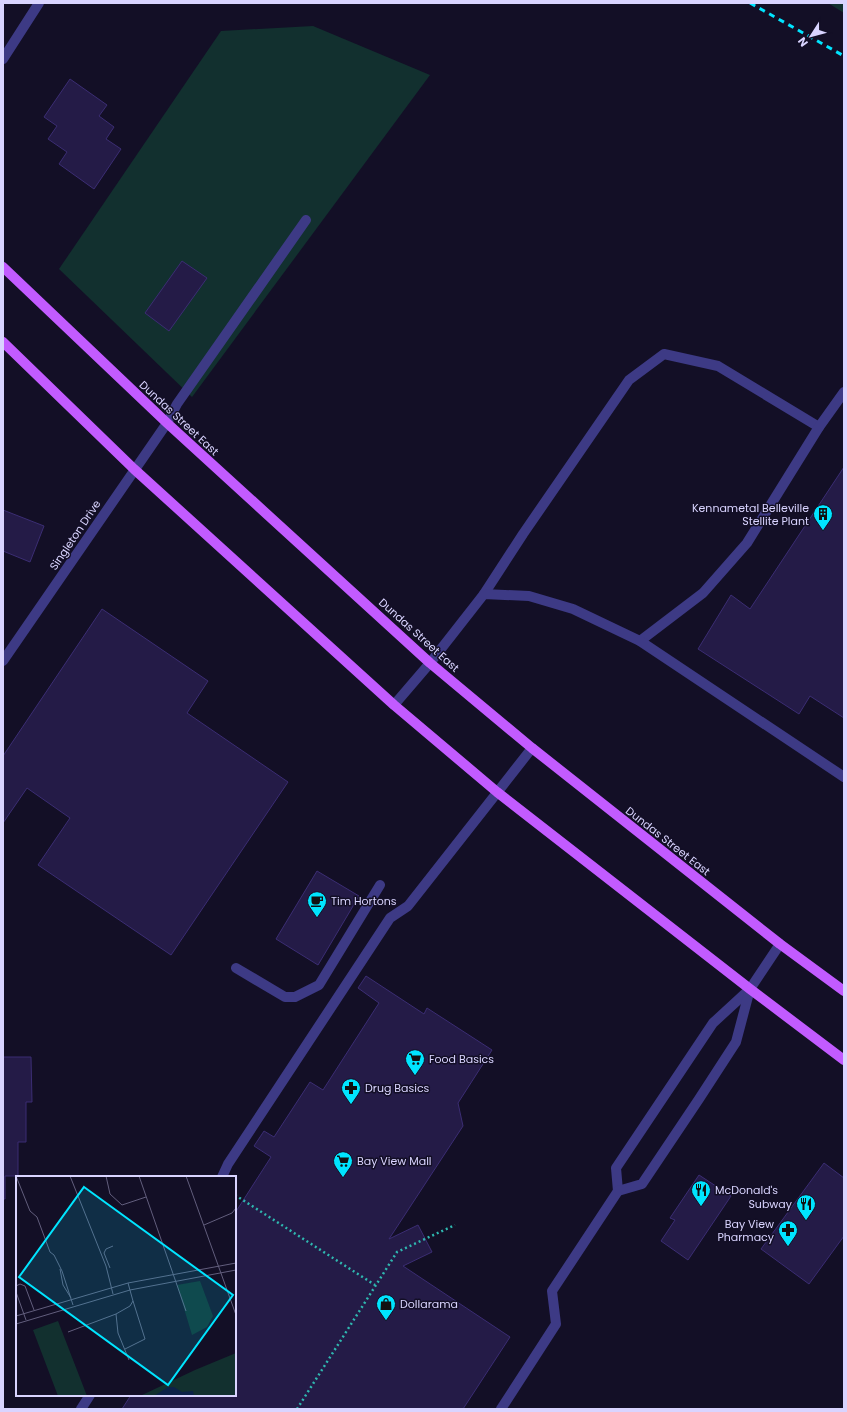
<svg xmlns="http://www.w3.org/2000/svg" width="847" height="1412" viewBox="0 0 847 1412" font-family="Poppins,sans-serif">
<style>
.green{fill:#12302f}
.building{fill:#241b47;stroke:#3b2d73}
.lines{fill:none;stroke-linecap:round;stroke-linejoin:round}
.path{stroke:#2fb8b0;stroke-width:2.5;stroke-dasharray:2 3;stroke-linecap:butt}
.minor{stroke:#3d3a85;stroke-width:10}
.major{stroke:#c25bff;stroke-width:10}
.rail{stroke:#00e5ff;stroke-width:3;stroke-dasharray:6 5;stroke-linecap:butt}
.labels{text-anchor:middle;stroke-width:3;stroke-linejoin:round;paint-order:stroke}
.street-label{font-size:11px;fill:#d9d4ff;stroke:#130f26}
.poi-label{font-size:11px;fill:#d9d4ff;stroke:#130f26;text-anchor:start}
.inset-road{fill:none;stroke:#625e7d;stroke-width:1}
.view{fill:#00e5ff;fill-opacity:0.15;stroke:#00e5ff;stroke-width:2}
.inset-edge{fill:none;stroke:#d9d4ff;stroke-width:2}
</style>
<rect width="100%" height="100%" fill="#130f26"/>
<g class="green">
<polygon points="828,3 844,3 844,13"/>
<polygon points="313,26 430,75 192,397 59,269 221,31"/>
</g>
<g class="building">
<polygon points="70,79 107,105 99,116 114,127 106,139 121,149 94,189 59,164 67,152 48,139 57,126 44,117"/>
<polygon points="182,261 207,278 169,331 145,313"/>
<polygon points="844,467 844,718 810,696 799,714 698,649 731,595 750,609"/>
<polygon points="3,510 44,526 30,562 3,551"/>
<polygon points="102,609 208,681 187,713 288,782 171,955 38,865 70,818 27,788 3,823 3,756"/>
<polygon points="317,871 359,896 318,965 276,939"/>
<polygon points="366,976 424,1014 427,1008 492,1050 458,1103 463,1126 389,1239 418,1225 432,1252 403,1266 510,1337 463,1409 122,1409 131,1395 235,1395 235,1213 271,1157 254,1146 264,1131 274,1137 310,1082 323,1090 379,1003 358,988"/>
<polygon points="3,1057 31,1057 32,1102 26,1102 26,1142 18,1142 18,1176 5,1176 5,1199 3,1199"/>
<polygon points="824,1163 844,1178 844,1236 809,1284 761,1249"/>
<polygon points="699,1175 731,1196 688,1260 661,1241 675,1220 670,1218"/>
</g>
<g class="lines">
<g class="path">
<polyline points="235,1195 375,1285"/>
<polyline points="297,1409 397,1252 455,1225"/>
</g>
<g class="minor">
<polyline points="3,59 39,3"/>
<polyline points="484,594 523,534 629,380 664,354 718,366 819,427"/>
<polyline points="640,641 703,593 747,543 819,427 844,392"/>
<polyline points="3,661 167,423 177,404 306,220"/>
<polyline points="394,705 430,663 484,594 529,596 573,609 640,641 844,777"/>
<polyline points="236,968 285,997 295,997 319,985 380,885"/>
<polyline points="222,1177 228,1164 390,918 408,906 532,748"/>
<polyline points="618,1191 616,1168 713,1023 750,989 780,944"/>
<polyline points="81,1409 90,1395"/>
<polyline points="501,1409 556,1324 552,1291 618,1191 642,1184 699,1099 736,1042 750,989"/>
</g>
<g class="major">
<polyline points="3,267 167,423 430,663 532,748 780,944 844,991"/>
<polyline points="3,342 134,469 394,705 497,792 750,989 844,1060"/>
</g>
<polyline class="rail" points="750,3 844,56"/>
</g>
<defs>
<symbol id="building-pin" viewBox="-11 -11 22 30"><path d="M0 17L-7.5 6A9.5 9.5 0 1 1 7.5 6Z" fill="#00e5ff" stroke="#130f26"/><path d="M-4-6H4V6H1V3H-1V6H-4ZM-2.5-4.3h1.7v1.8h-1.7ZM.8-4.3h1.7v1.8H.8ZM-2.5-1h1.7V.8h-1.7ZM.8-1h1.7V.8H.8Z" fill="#111"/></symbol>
<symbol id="cafe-pin" viewBox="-11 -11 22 30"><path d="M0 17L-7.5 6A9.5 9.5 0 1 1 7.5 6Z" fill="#00e5ff" stroke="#130f26"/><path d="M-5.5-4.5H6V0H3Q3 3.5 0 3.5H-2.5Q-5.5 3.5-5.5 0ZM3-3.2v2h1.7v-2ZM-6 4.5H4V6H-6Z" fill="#111"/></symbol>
<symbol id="supermarket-pin" viewBox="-11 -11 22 30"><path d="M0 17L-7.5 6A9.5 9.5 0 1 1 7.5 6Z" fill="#00e5ff" stroke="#130f26"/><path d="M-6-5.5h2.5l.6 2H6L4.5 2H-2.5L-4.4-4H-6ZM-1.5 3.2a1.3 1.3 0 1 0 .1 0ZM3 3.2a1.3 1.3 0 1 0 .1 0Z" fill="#111"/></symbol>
<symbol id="pharmacy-pin" viewBox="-11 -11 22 30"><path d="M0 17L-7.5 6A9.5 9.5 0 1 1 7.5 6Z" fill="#00e5ff" stroke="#130f26"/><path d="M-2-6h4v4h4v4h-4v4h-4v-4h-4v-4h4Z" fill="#111"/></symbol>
<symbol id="restaurant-pin" viewBox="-11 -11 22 30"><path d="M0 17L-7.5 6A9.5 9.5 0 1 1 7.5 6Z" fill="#00e5ff" stroke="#130f26"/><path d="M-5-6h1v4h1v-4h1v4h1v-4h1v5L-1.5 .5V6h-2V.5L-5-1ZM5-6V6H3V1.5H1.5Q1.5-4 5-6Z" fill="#111"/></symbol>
<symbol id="shop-pin" viewBox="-11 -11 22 30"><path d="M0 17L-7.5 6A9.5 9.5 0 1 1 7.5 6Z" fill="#00e5ff" stroke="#130f26"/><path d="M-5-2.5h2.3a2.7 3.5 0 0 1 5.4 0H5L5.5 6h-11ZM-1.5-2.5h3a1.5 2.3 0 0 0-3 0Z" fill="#111"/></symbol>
</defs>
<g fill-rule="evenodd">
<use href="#building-pin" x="812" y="503" width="22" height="30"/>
<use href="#cafe-pin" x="306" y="890" width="22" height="30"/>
<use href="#supermarket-pin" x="404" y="1048" width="22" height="30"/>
<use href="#pharmacy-pin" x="340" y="1077" width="22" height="30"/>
<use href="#supermarket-pin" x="332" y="1150" width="22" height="30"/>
<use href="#restaurant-pin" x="690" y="1179" width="22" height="30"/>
<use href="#restaurant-pin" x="795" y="1193" width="22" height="30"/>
<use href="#pharmacy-pin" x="777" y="1219" width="22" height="30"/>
<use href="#shop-pin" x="375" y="1293" width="22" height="30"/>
</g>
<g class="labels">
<g class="street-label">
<text transform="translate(179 418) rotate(43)" y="4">Dundas Street East</text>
<text transform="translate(75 535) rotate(-56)" y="4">Singleton Drive</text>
<text transform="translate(419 635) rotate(42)" y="4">Dundas Street East</text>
<text transform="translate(668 841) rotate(38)" y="4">Dundas Street East</text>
</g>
<g class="poi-label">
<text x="809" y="512" text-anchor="end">Kennametal Belleville<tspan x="809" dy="13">Stellite Plant</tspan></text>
<text x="331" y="905">Tim Hortons</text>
<text x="429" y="1063">Food Basics</text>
<text x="365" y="1092">Drug Basics</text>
<text x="357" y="1165">Bay View Mall</text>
<text x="715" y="1194">McDonald's</text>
<text x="792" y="1208" text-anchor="end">Subway</text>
<text x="774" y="1228" text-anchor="end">Bay View<tspan x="774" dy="13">Pharmacy</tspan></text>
<text x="400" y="1308">Dollarama</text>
</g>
</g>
<g transform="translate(16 1176)">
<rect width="220" height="220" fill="#130f26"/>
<path d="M184,105L197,140L191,151L176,159L161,109ZM42,145L71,220H42L17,154ZM220,177V220H124L179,194Z" fill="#12302f"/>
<path d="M152,211H158L166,216L177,215L178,220H138Z" fill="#0c2248"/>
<path class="inset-road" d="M0,0L14,35L21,41L34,76L38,79L46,95L57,129M54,0L90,90L97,118M90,0L94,18L106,29L130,21M123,0L170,135M170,0L220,139M188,49L216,37L220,32M94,92L88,77L90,73L97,70M44,93L47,109L55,122M0,110L4,108L9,110L18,134M0,116L10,144M100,138L102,157L113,184M0,140L112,107L220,87M0,148L114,114L220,94M52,156L100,138L114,130L117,125L112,107M109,173L129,163L117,125"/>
<path class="view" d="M68,11L217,119L152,209L3,101Z"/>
<rect width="220" height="220" class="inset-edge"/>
</g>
<rect width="847" height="1412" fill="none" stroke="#d9d4ff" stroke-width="8"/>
<g transform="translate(811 36) rotate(234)" stroke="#130f26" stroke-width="3" paint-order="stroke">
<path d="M0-3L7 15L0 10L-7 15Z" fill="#d9d4ff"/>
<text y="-6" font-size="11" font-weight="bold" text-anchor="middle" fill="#d9d4ff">N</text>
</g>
</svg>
